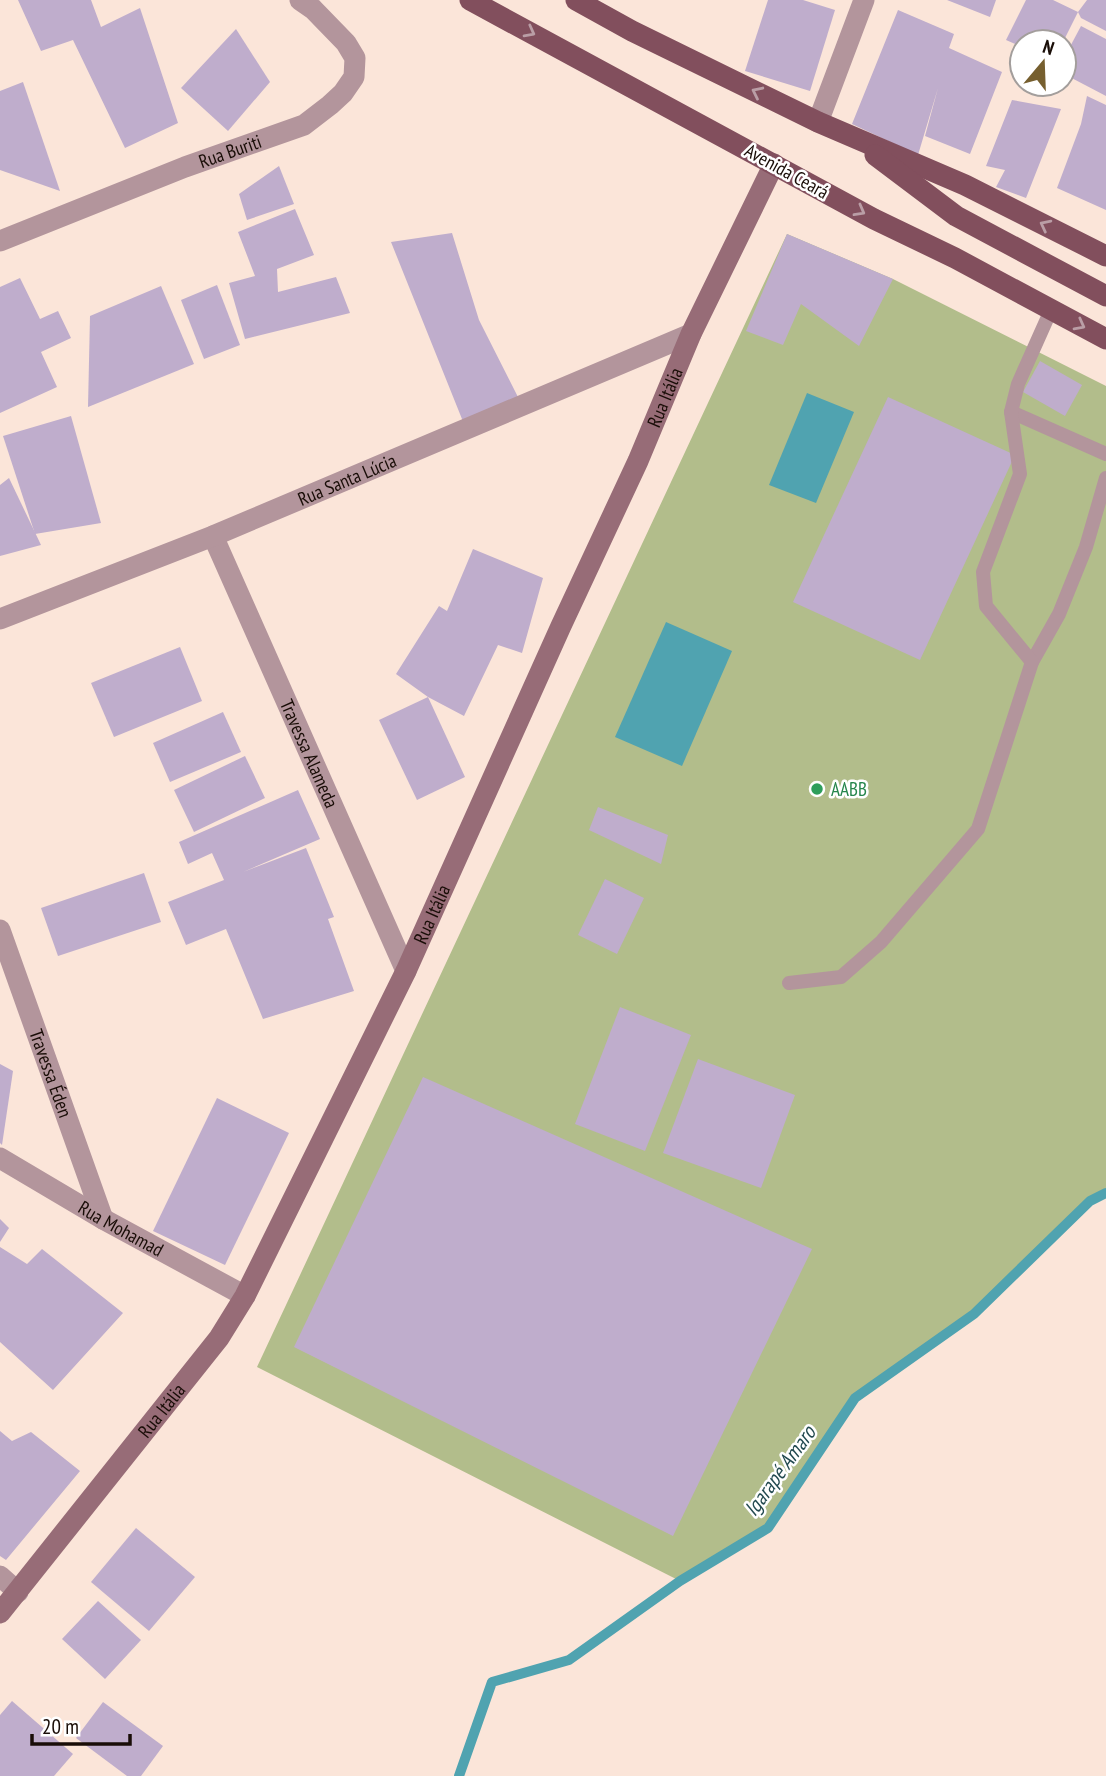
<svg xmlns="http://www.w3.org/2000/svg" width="1106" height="1776" viewBox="0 0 1106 1776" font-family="'PT Sans Narrow',sans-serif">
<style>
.green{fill:#b2bd8b}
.water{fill:#50a3b0}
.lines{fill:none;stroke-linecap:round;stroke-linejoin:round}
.stream{stroke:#50a3b0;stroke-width:10}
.building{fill:#bfadcc}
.lane{stroke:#b3959c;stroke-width:14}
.street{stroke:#b3959c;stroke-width:21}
.secondary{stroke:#976c77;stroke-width:21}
.primary{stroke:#824f5d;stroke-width:21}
.oneway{stroke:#ba9ea6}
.leisure-dot{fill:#2e9e5b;stroke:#fff;stroke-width:2.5}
.labels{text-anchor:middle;stroke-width:5;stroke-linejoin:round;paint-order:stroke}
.street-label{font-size:19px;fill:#190d07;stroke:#fff}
.leisure-label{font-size:19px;fill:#27864d;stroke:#fff;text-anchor:start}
.water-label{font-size:21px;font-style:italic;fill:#234a50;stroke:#fff}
</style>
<rect width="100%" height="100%" fill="#fbe5d9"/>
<polygon class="green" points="787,234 893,279 1106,386 1106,1193 1090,1201 974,1314 855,1398 768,1528 680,1581 257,1367"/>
<g class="water">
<polygon points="807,393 854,412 816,503 769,485"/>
<polygon points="666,622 732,651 682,766 615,737"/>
</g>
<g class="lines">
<polyline class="stream" points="459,1776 492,1682 569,1660 680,1581 768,1528 855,1398 974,1314 1090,1201 1106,1193"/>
</g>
<g class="building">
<polygon points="18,0 91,0 101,27 140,8 178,123 125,148 73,40 41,51"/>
<polygon points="768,0 803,0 835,10 810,91 745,71"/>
<polygon points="947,0 996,0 990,17"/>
<polygon points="1026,0 1053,0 1078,12 1063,42 1022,42 1022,47 1006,40"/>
<polygon points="1087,0 1106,0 1106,31 1081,18 1078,12"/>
<polygon points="898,10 954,34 949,48 1002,72 970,154 925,136 938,88 918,155 852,124"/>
<polygon points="1081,26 1106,39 1106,96 1064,74 1064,58"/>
<polygon points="236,29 270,82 228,131 181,88"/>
<polygon points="23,82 60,191 0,170 0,91"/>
<polygon points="1087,96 1106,105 1106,210 1057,188 1081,124"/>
<polygon points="1012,100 1061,109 1026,198 996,187 1005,170 986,166"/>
<polygon points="279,166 294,204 247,220 239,194"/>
<polygon points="295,209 314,255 277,269 278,292 336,277 350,313 245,339 229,283 255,276 238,232"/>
<polygon points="452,233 479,320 522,405 466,429 391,242"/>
<polygon points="787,234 893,279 859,346 801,304 783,345 746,331"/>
<polygon points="20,278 40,319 58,311 71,338 41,352 57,387 0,413 0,287"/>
<polygon points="217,285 240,345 204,359 181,300"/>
<polygon points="161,286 194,364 88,407 90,316"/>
<polygon points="1040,361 1082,385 1065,416 1023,392"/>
<polygon points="888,397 1015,455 920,660 793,602"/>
<polygon points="71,416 101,523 35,534 3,436"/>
<polygon points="9,478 41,545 0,556 0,485"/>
<polygon points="473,549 543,578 522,653 498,645 464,716 428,697 396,674 439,606 447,611"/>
<polygon points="180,647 202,701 114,737 91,683"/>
<polygon points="428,697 465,777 417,800 379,720"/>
<polygon points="223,712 241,752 170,782 153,743"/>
<polygon points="245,756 265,798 194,832 174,790"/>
<polygon points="298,790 320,839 243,872 306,848 334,917 328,919 354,991 263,1019 226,929 186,945 168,902 224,880 212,853 188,864 179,842"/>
<polygon points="598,807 668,835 661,864 589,830"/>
<polygon points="144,873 161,922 58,956 41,908"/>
<polygon points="605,879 644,898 617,954 578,935"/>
<polygon points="620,1007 691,1035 645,1151 575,1124"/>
<polygon points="698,1059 795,1095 761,1188 663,1153"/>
<polygon points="0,1064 13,1071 2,1145 0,1143"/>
<polygon points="423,1077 812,1249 673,1536 294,1347"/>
<polygon points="217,1098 289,1133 225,1265 153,1231"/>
<polygon points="0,1219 9,1228 0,1242"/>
<polygon points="0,1247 27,1264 42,1249 123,1313 53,1390 0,1342"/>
<polygon points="0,1431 12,1441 31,1432 80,1471 6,1560 0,1556"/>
<polygon points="136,1528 195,1577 149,1631 91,1582"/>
<polygon points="98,1601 141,1640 105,1679 62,1639"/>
<polygon points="12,1701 73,1754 54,1776 0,1776 0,1715"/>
<polygon points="103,1702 163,1746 141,1776 127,1776 76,1738"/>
</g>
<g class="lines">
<g class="lane">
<polyline points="1011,412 1106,454"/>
<polyline points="1032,662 1059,614 1086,547 1106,478"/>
<polyline points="789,983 841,977 881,942 978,829 1032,662 986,606 983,572 1020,474 1011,412 1018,384 1051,310"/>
</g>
<g class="street">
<polyline points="818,122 864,0"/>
<path id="s1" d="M0,241L185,167L304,125L330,105L343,93L354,77L355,58L346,43L313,9L300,0"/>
<path id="s2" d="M213,536L406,971"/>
<path id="s3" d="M0,619L213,536L691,334"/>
<path id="s4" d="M0,930L103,1219"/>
<path id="s5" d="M0,1158L103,1219L245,1296"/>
<polyline points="0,1576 18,1592"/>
</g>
<path class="secondary" id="s6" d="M0,1613L219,1338L245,1296L406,971L561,626L638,461L691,334L774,164"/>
<g class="primary">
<polyline points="470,0 874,219 955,258 1106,339"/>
<polyline points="576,0 632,31 818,122 965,185 1106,256"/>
<polyline points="875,155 956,216 1106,296"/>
</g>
</g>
<defs><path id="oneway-chevron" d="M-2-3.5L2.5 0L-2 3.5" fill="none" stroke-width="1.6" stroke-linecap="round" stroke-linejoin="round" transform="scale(1.75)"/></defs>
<g class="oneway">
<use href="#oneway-chevron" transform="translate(530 32) rotate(28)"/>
<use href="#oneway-chevron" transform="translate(757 92) rotate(-154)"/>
<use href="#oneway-chevron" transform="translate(860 211) rotate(29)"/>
<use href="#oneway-chevron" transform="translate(1045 225) rotate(-153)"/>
<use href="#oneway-chevron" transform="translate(1080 325) rotate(28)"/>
</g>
<circle class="leisure-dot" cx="817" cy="789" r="7"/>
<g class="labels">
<g class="street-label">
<text dy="7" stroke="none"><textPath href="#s1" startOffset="247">Rua Buriti</textPath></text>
<text transform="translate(787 171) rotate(29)" y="7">Avenida Ceará</text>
<text dy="7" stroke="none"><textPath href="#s6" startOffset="1393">Rua Itália</textPath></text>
<text dy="7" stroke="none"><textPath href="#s3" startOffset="374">Rua Santa Lúcia</textPath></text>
<text dy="7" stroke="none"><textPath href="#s2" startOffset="238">Travessa Alameda</textPath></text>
<text dy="7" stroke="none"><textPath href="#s6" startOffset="826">Rua Itália</textPath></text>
<text dy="7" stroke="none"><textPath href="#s4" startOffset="152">Travessa Éden</textPath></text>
<text dy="7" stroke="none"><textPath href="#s5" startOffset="140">Rua Mohamad</textPath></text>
<text dy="7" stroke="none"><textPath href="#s6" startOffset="259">Rua Itália</textPath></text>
</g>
<g class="leisure-label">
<text x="831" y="796">AABB</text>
</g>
<g class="water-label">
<text transform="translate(780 1471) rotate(-54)" y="7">Igarapé Amaro</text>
</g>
</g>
<g transform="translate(1043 63) rotate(19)"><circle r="33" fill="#ffffff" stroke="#a39e9c" stroke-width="2"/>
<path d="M0-5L12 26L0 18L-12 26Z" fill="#765f2f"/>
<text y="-10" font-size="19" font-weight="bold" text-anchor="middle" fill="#190d07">N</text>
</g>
<path d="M32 1734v10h98v-10" fill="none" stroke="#190d07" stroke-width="3.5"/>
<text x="42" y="1734" font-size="21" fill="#190d07" stroke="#ffffff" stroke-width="5" paint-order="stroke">20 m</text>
</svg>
